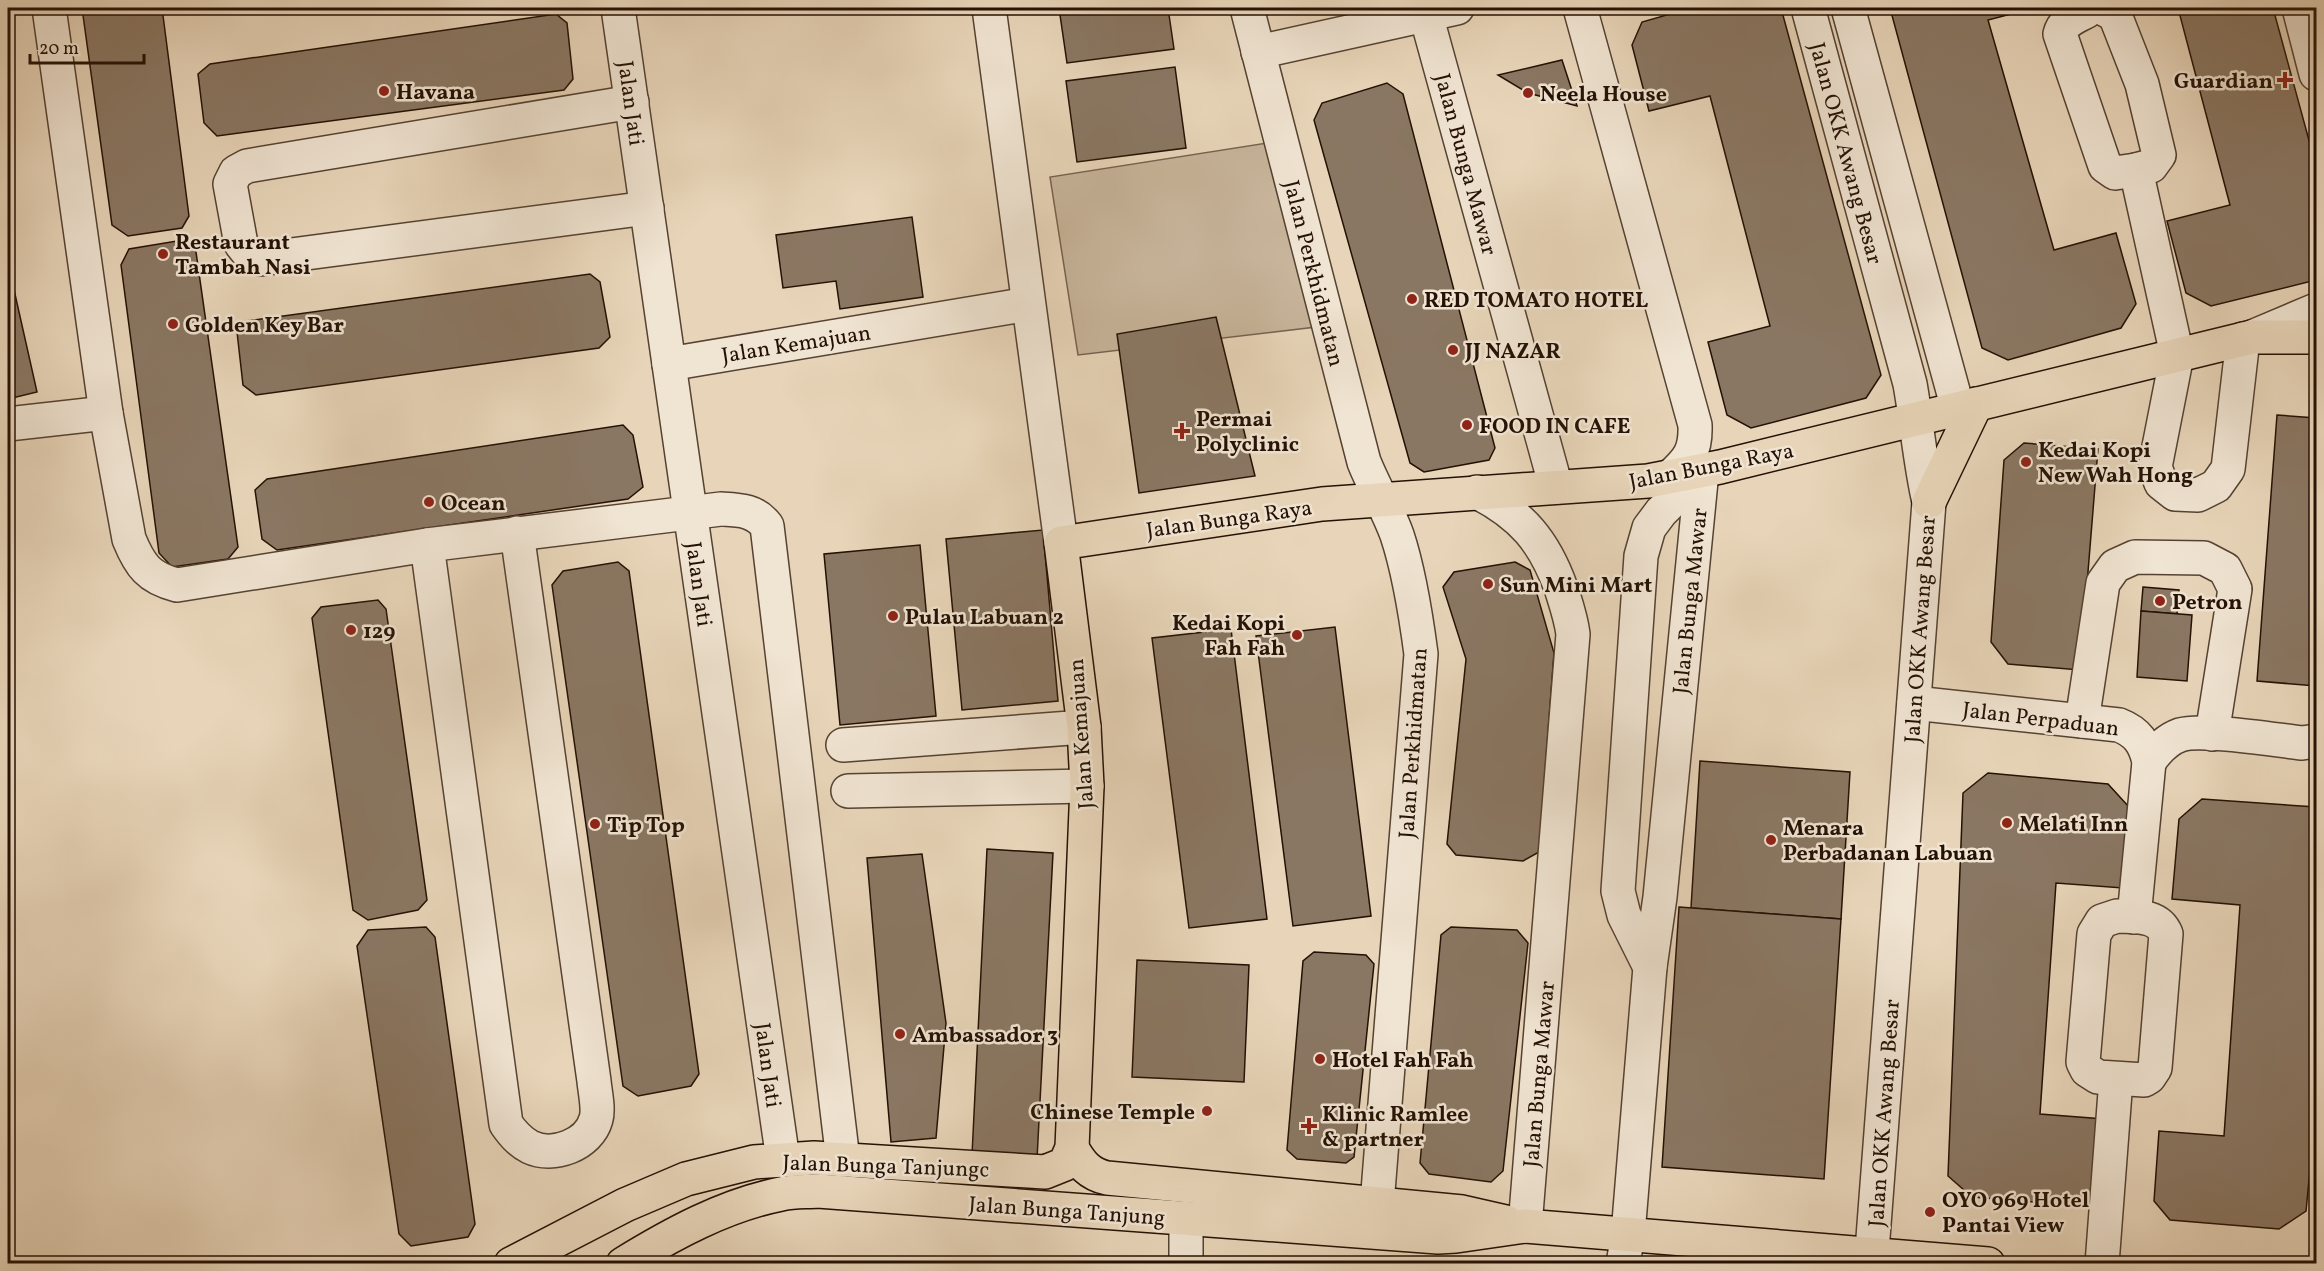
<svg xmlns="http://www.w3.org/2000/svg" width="2324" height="1271" viewBox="0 0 2324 1271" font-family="Vollkorn,serif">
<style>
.green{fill:#c7b49a;stroke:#766250;stroke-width:1.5}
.building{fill:#8a7763;stroke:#241105;stroke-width:1.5}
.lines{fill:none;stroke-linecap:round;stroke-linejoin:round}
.minor-casing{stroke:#554232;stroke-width:36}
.major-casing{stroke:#241105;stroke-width:36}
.minor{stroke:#f0e4d2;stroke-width:33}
.major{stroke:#e8d5b9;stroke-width:33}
.poi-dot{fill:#8f2418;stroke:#f0e4d2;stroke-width:2}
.labels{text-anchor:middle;stroke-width:5;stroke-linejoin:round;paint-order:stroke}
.poi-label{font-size:22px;font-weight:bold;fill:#241105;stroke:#f0e4d2;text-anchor:start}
.street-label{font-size:22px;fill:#241105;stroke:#f0e4d2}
</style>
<rect width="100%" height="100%" fill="#e8d5b9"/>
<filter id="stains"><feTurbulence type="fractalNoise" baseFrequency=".00333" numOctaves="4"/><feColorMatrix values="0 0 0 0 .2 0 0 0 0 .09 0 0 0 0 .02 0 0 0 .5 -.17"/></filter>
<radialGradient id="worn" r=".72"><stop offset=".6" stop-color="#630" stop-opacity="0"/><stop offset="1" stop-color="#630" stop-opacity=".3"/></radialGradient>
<polygon class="green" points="1267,143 1316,327 1078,355 1050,177"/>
<g class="building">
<polygon points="82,8 162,8 189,216 182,228 128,236 112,225"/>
<polygon points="1059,8 1168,8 1174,49 1067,63"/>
<polygon points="1691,8 1781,8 1881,375 1866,398 1751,428 1727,415 1708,342 1770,326 1710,96 1649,111 1632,45 1642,22"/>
<polygon points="1890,8 2034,8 1988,20 2054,250 2116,233 2136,304 2121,328 2008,360 1982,348"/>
<polygon points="2178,8 2273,8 2316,166 2316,280 2211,306 2186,293 2167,221 2230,205"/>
<polygon points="556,14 567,23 573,79 564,90 217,136 204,123 198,74 210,64"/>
<polygon points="1562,60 1577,106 1528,93 1498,75"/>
<polygon points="1175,67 1186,148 1077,162 1066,81"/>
<polygon points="1387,83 1403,94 1495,448 1489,460 1424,472 1410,463 1314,120 1322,103"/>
<polygon points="912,217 923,297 840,309 836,281 783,288 776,235"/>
<polygon points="183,240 196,252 238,547 228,559 172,567 159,553 121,265 129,249"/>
<polygon points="8,263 37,392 8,399"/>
<polygon points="590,274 600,282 610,337 599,348 256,395 243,385 237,332 246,321"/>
<polygon points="1216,317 1255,476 1139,493 1117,334"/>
<polygon points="2277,415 2316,418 2316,686 2257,681"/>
<polygon points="623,425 633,435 643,487 628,499 277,550 262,539 255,490 267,479"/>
<polygon points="2024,443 2098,449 2080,670 2008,664 1991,642 2004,460"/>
<polygon points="1043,530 1058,701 962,710 946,539"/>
<polygon points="920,545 936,716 840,725 824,554"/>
<polygon points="618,562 629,571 699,1074 691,1086 638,1096 623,1086 552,585 563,571"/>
<polygon points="1515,562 1530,570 1554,653 1539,852 1523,861 1456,855 1447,844 1466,659 1443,587 1454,572"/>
<polygon points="2143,587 2179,590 2177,614 2141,611"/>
<polygon points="378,600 386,609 427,900 418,910 368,920 353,910 312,618 321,607"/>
<polygon points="2141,611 2192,615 2187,681 2137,677"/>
<polygon points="1335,627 1371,916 1293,926 1256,636"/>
<polygon points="1231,629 1267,919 1189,928 1152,638"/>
<polygon points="1700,761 1850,772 1841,919 1691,908"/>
<polygon points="1988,773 2108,784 2129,807 2123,888 2056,883 2040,1114 2104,1119 2099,1190 2081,1206 1972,1197 1948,1176 1963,793"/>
<polygon points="2202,799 2316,807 2316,1108 2306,1211 2279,1229 2170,1220 2154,1201 2159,1131 2224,1136 2240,905 2172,899 2179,819"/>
<polygon points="987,849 1053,853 1037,1159 972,1155"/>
<polygon points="922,854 946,1023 936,1138 891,1142 867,858"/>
<polygon points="1679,907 1841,919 1824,1179 1662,1167"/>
<polygon points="426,927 435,937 475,1224 468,1237 411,1246 399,1234 357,946 368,930"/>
<polygon points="1451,927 1517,930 1528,943 1503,1171 1491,1182 1429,1174 1420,1163 1441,935"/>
<polygon points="1314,952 1366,955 1374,964 1354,1157 1346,1163 1297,1159 1287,1150 1303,961"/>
<polygon points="1137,960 1249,965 1244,1082 1132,1077"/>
</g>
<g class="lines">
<defs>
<g id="minor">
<path d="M49,8L106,413L129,539C140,566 149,578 177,585L427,545L721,509C740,510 755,510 767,526L843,1160"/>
<polyline points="618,8 783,1160"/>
<polyline points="989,8 1061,543"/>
<path d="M1247,8L1364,462C1374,487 1388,510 1397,535C1409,571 1416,616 1421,654L1377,1204"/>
<path d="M1580,8L1695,425C1696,451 1689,460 1670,477"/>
<path d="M1808,8L1910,384C1917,423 1920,463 1929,502L1871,1264"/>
<polyline points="1848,8 1958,409"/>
<path d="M2086,8L2087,11C2076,17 2063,21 2060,34L2105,166L2115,173L2136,170L2177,355L2155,467L2161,483L2175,494L2198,495L2216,486L2228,469L2243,339"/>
<polyline points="2102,8 2115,15 2142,84 2159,155 2151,166 2136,170"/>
<polyline points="2299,8 2316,74"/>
<polyline points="1426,15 1556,487"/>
<polyline points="1258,52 1457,8"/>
<polyline points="632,102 247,166 236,172 230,184 241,244 249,254 261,259 647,208"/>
<polyline points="2252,337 2316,310"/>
<polyline points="669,364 1028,304"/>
<polyline points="8,424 106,413"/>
<path d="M1477,492C1522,515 1544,541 1561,588C1566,604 1571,618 1573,634L1525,1226"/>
<path d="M427,545L506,1124C513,1134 519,1141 530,1147C553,1158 589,1145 596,1119C599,1109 595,1092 594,1081L517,533"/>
<path d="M1914,703L2119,725C2137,732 2145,743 2149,762L2134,917"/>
<polyline points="2082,721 2103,583 2115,566 2135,557 2204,558 2225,569 2235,589 2212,734"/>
<polyline points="843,745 1084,727"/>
<path d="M2149,762C2157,750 2166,740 2180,735C2202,728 2275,740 2302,743L2316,741"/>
<polyline points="848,791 1087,786"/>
<path d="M2117,916C2135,917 2158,914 2166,934L2155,1068L2149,1077L2144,1080L2098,1077L2087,1070L2083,1062L2094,934L2102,921Z"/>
<polyline points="1650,967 1624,915 1618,891 1641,556 1649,528 1661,512 1702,471"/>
<polyline points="1186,1264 1186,1219"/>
<polyline points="1623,1264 1628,1234 1650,967 1660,897 1702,471"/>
<polyline points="2102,1264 2116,1079"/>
</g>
<g id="major">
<polyline points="1929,502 1976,404"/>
<path d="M1072,1148C1081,1164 1089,1174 1107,1178L1462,1212L1506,1222"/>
<polyline points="511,1264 625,1205 686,1179 754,1162 814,1158 1045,1172 1065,1164 1072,1148 1087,786 1084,727 1061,543 1322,504 1648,481 1720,467 2252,337 2316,337"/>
<path d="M623,1264C672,1234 725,1205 781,1194C793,1191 806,1192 818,1191L1438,1237L1456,1236L1525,1226L1988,1264"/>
</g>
</defs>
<use href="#minor" class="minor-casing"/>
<use href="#major" class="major-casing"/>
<use href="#minor" class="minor"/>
<use href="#major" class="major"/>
</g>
<g class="poi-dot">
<path d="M2282 71h6v6h6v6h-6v6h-6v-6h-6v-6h6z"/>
<circle cx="384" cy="91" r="6"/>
<circle cx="1528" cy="93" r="6"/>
<circle cx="163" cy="254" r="6"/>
<circle cx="1412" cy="299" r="6"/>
<circle cx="173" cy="324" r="6"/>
<circle cx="1453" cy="350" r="6"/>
<circle cx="1467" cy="425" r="6"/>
<path d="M1179 422h6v6h6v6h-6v6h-6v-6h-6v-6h6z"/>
<circle cx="2026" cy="462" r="6"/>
<circle cx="429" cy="502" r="6"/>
<circle cx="1488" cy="584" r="6"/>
<circle cx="2160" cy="601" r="6"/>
<circle cx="893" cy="616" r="6"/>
<circle cx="351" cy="630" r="6"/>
<circle cx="1297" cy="635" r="6"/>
<circle cx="2007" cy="823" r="6"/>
<circle cx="595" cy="824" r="6"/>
<circle cx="1771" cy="840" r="6"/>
<circle cx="900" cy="1034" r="6"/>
<circle cx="1320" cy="1059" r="6"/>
<circle cx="1207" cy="1111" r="6"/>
<path d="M1306 1117h6v6h6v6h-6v6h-6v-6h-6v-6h6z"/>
<circle cx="1930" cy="1212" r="6"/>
</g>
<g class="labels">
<g class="poi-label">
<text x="2273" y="88" text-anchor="end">Guardian</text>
<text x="396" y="99">Havana</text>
<text x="1540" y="101">Neela House</text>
<text x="175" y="249">Restaurant<tspan x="175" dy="25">Tambah Nasi</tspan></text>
<text x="1424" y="307">RED TOMATO HOTEL</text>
<text x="185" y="332">Golden Key Bar</text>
<text x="1465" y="358">JJ NAZAR</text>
<text x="1196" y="426">Permai<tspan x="1196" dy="25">Polyclinic</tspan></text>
<text x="1479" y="433">FOOD IN CAFE</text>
<text x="2038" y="457">Kedai Kopi<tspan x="2038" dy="25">New Wah Hong</tspan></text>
<text x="441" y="510">Ocean</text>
<text x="1500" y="592">Sun Mini Mart</text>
<text x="2172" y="609">Petron</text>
<text x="905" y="624">Pulau Labuan 2</text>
<text x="1285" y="630" text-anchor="end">Kedai Kopi<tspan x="1285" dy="25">Fah Fah</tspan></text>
<text x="363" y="638">129</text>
<text x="2019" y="831">Melati Inn</text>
<text x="607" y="832">Tip Top</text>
<text x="1783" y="835">Menara<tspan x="1783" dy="25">Perbadanan Labuan</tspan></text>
<text x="912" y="1042">Ambassador 3</text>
<text x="1332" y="1067">Hotel Fah Fah</text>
<text x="1195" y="1119" text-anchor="end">Chinese Temple</text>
<text x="1322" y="1121">Klinic Ramlee<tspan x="1322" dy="25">&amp; partner</tspan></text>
<text x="1942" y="1207">OYO 969 Hotel<tspan x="1942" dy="25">Pantai View</tspan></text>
</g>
<g class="street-label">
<text transform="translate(632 103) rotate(82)" y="8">Jalan Jati</text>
<text transform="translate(1847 153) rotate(75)" y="8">Jalan OKK Awang Besar</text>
<text transform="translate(1467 164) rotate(75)" y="8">Jalan Bunga Mawar</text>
<text transform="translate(1315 273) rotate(76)" y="8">Jalan Perkhidmatan</text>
<text transform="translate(796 343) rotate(-9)" y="8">Jalan Kemajuan</text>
<text transform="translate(1711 465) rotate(-11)" y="8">Jalan Bunga Raya</text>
<text transform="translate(1229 518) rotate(-8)" y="8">Jalan Bunga Raya</text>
<text transform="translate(700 584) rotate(82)" y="8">Jalan Jati</text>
<text transform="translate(1689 601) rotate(-84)" y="8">Jalan Bunga Mawar</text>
<text transform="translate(1919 629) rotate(-86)" y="8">Jalan OKK Awang Besar</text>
<text transform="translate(2041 718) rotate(7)" y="8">Jalan Perpaduan</text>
<text transform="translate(1080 734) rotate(-94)" y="8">Jalan Kemajuan</text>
<text transform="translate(1412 743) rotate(-86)" y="8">Jalan Perkhidmatan</text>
<text transform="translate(769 1065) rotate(82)" y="8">Jalan Jati</text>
<text transform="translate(1538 1074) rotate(-85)" y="8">Jalan Bunga Mawar</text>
<text transform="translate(1883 1113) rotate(-86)" y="8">Jalan OKK Awang Besar</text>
<text transform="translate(886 1165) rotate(2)" y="8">Jalan Bunga Tanjungc</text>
<text transform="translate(1067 1210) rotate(4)" y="8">Jalan Bunga Tanjung</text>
</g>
</g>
<rect width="2324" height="1271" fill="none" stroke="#e8d5b9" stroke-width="30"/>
<rect x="9" y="9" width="2306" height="1253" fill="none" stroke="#241105" stroke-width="3"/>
<rect x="15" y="15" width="2294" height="1241" fill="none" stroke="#241105" stroke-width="1.5"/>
<path d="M30 54v9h114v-9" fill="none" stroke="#241105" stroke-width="3"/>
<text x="39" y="54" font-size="18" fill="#241105" stroke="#f0e4d2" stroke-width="4.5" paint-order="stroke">20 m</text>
<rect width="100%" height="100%" filter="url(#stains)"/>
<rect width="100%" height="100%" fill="url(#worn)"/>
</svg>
